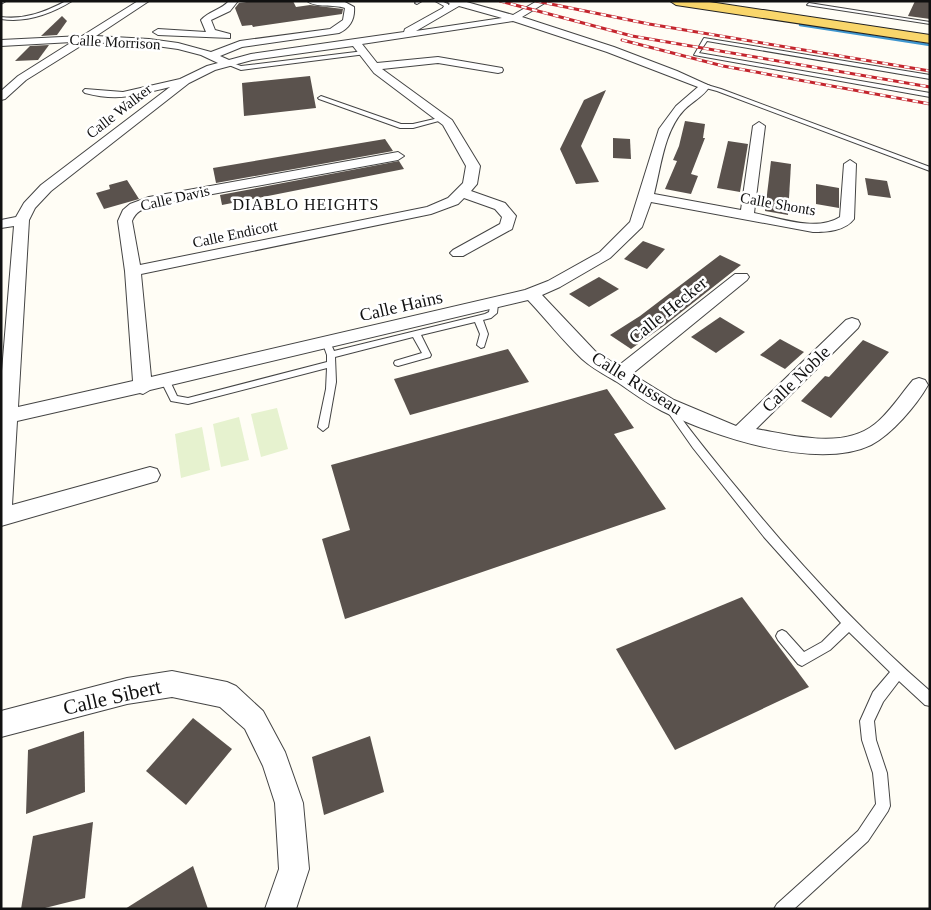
<svg xmlns="http://www.w3.org/2000/svg" width="931" height="910" viewBox="0 0 931 910" font-family="Georgia,serif">
<style>
.pitch{fill:#e6f2cf}
.lines{fill:none;stroke-linecap:round;stroke-linejoin:round}
.stream{stroke:#3f96cf;stroke-width:2.5}
.building{fill:#5a524d}
.lane-casing{stroke:#444;stroke-width:2}
.street-casing{stroke:#444;stroke-width:2}
.primary-casing{stroke:#222;stroke-width:2}
.lane{fill:#fff;fill-rule:evenodd}
.street{fill:#fff;fill-rule:evenodd}
.primary{fill:#f9d66b;fill-rule:evenodd}
.rail-casing{stroke:#c4262e;stroke-width:3}
.rail{stroke:#fff;stroke-width:2;stroke-dasharray:5.5;stroke-linecap:butt}
.labels{text-anchor:middle;stroke-width:5;stroke-linejoin:round;paint-order:stroke}
.far-street-label{font-size:15px;fill:#111;stroke:#fff}
.far-neighbourhood-label{font-size:16px;letter-spacing:1px;fill:#111;stroke:#fff}
.street-label{font-size:18px;fill:#111;stroke:#fff}
.near-street-label{font-size:21px;fill:#111;stroke:#fff}
</style>
<rect width="100%" height="100%" fill="#fffdf5"/>
<g class="pitch">
<polygon points="277,408 288,449 261,457 251,414"/>
<polygon points="239,417 249,460 221,467 213,424"/>
<polygon points="202,427 210,470 181,478 175,434"/>
</g>
<g class="lines">
<polyline class="stream" points="800,25 930,45"/>
</g>
<g class="building">
<polygon points="254,1 293,1 296,7 310,5 343,9 342,14 253,27 252,25 242,26 235,8 239,3"/>
<polygon points="915,1 930,1 930,19 908,16"/>
<polygon points="62,16 67,21 57,35 41,36"/>
<polygon points="49,45 38,60 15,61 30,46"/>
<polygon points="310,76 316,108 244,116 242,83"/>
<polygon points="606,90 581,146 599,182 576,184 560,149 584,100"/>
<polygon points="685,121 705,124 703,138 705,138 691,174 698,176 691,194 665,189 677,161 673,160 679,146"/>
<polygon points="613,138 630,139 631,159 613,158"/>
<polygon points="385,139 393,151 216,183 213,168"/>
<polygon points="728,141 748,144 740,192 717,188"/>
<polygon points="399,161 404,169 222,205 220,195"/>
<polygon points="771,161 791,164 788,215 765,211"/>
<polygon points="865,178 887,181 891,198 868,195"/>
<polygon points="127,180 139,199 104,209 96,193 110,189 109,185"/>
<polygon points="816,184 839,188 839,208 816,204"/>
<polygon points="643,241 665,249 647,269 624,259"/>
<polygon points="720,255 741,265 665,325 631,349 610,335 640,316"/>
<polygon points="599,277 619,289 589,307 569,294"/>
<polygon points="720,317 745,332 716,353 691,337"/>
<polygon points="780,339 804,352 785,369 760,355"/>
<polygon points="863,340 889,352 831,418 801,401 825,376 829,377"/>
<polygon points="508,349 529,382 410,415 394,379"/>
<polygon points="607,389 634,428 614,434 666,509 345,619 322,539 350,530 331,465"/>
<polygon points="742,597 809,687 675,750 616,649"/>
<polygon points="193,718 232,749 186,805 146,771"/>
<polygon points="84,731 85,792 26,814 28,750"/>
<polygon points="370,736 384,792 324,815 312,757"/>
<polygon points="93,822 85,898 41,909 21,909 33,836"/>
<polygon points="193,866 208,909 125,909"/>
</g>
<g class="lines">
<defs>
<g id="lane">
<polygon points="1,1 6,1 1,4"/>
<path d="M66,1H72C51,14 26,23 1,19V17C25,20 45,12 66,1Z"/>
<polygon points="417,1 422,1 417,4 415,3"/>
<polygon points="435,1 441,1 448,4 448,7 445,12 441,12 444,6"/>
<polygon points="809,3 930,22 930,24 807,5"/>
<polygon points="704,38 930,75 930,79 707,41 699,53 930,93 930,97 694,55"/>
<polygon points="364,51 366,54 241,70 224,63 227,61 241,66"/>
<polygon points="704,84 721,89 930,167 930,171 717,91 702,87 701,86"/>
<polygon points="321,96 401,124 413,124 443,117 446,119 413,128 400,128 319,99 318,98"/>
<polygon points="494,301 498,304 497,313 491,318 483,320 488,334 484,347 481,348 477,345 480,334 475,322 421,335 431,355 430,357 398,366 395,365 394,363 395,361 422,353 413,337 335,357 336,382 328,427 323,431 318,427 326,389 327,368 188,404 171,401 161,381 166,378 169,379 177,396 188,398 327,362 327,355 323,344 324,342 330,342 334,351 485,314 489,312 491,302"/>
<path d="M668,403L671,404C693,435 717,464 741,493C799,564 861,631 930,691V706L925,705L899,681L883,702L874,721L876,740L887,773L890,806L888,811L868,841L794,909H774L777,904L858,831L876,804L873,773L862,740L860,721L873,692L890,672L849,632L830,650L802,666L798,664L778,640L776,636L778,632L782,630L786,632L804,652L822,642L841,623L764,537L693,448L665,408L663,406L665,404Z"/>
</g>
<g id="street">
<path d="M138,1H149L96,36L149,39L178,43L211,52L240,41L330,29L343,20L345,8C333,4 316,8 307,1H343L354,7C355,19 350,28 339,33L242,47L220,56L229,60L251,54L404,32L405,29L450,4L447,1H463L513,15L537,1H548L522,17L614,47L677,71L710,86C703,97 693,101 684,110C664,131 661,167 654,194L741,210L753,126L759,122L765,126L754,213C780,218 816,232 840,217L844,164L850,160L856,164L854,219C845,231 827,232 813,232L651,202L642,227L610,258L560,287L542,295L595,351L618,366L735,274H747L749,277L747,280L632,374L674,400L736,426L846,320L852,318L858,320L860,324L858,328L756,429C792,435 843,450 875,424C889,413 901,394 913,380L919,378L925,380L928,385C916,406 892,434 871,445C817,471 712,436 662,411C646,403 632,392 617,382C605,375 592,368 582,359C563,341 546,319 528,300L150,390L143,394L140,393L17,421L12,505L150,467L157,469L160,475L157,481L150,483L1,526V383L14,226L1,228V220L16,217L24,203L41,185L170,87C137,95 119,102 85,93L83,91L85,89L123,92L180,79L207,66L218,63L201,55L178,49L149,45L87,42L26,80L5,99L1,100V91L18,76L72,42L1,46V40L82,36ZM459,6L502,18L416,31ZM513,21L607,52L698,87L676,106L659,129L630,222L600,252L548,281L525,290L151,377L141,274L431,214L458,204L464,198L495,209L502,217L500,224L453,250L450,253L453,256H463L512,229L516,216L505,203L471,191L477,184L480,166L452,120L382,69L438,63L498,73L502,72L503,70L502,68L438,57L377,63L362,44ZM353,46L374,73L443,125L466,166L463,183L448,198L427,207L140,265L132,221C136,211 143,209 153,205L398,160L404,156L398,152L149,197L130,204L123,210L118,221L125,271L133,381L18,407L29,220L35,208L51,191L189,83L215,70L252,60Z"/>
<path d="M229,1H238L230,11L211,20L215,30L230,34V38L158,35L153,32L158,29L206,32L201,20C209,11 221,10 229,1Z"/>
<polygon points="172,671 227,682 236,686 263,711 285,752 303,803 309,869 296,909 265,909 279,869 275,803 263,766 245,729 220,707 172,697 127,704 1,737 1,711 127,678"/>
</g>
<polygon id="primary" points="670,1 703,1 930,35 930,43 676,5"/>
</defs>
<use href="#lane" class="lane-casing"/>
<use href="#street" class="street-casing"/>
<use href="#primary" class="primary-casing"/>
<use href="#lane" class="lane"/>
<use href="#street" class="street"/>
<use href="#primary" class="primary"/>
<defs>
<g id="rail">
<polyline points="500,1 632,36 930,87"/>
<polyline points="536,1 649,24 930,71"/>
<polyline points="622,40 723,66 930,104"/>
</g>
</defs>
<use href="#rail" class="rail-casing"/>
<use href="#rail" class="rail"/>
</g>
<g class="labels">
<g class="far-street-label">
<text transform="translate(115 42) rotate(3)" y="5">Calle Morrison</text>
<text transform="translate(119 111) rotate(-38)" y="5">Calle Walker</text>
<text transform="translate(175 198) rotate(-13)" y="5">Calle Davis</text>
<text transform="translate(778 204) rotate(10)" y="5">Calle Shonts</text>
<text transform="translate(235 234) rotate(-12)" y="5">Calle Endicott</text>
</g>
<g class="far-neighbourhood-label">
<text x="306" y="210">DIABLO HEIGHTS</text>
</g>
<g class="street-label">
<text transform="translate(401 306) rotate(-13)" y="6">Calle Hains</text>
<text transform="translate(668 310) rotate(-39)" y="6">Calle Hecker</text>
<text transform="translate(796 379) rotate(-44)" y="6">Calle Noble</text>
<text transform="translate(637 383) rotate(32)" y="6">Calle Russeau</text>
</g>
<g class="near-street-label">
<text transform="translate(112 697) rotate(-13)" y="7">Calle Sibert</text>
</g>
</g>
<rect width="931" height="910" fill="none" stroke="#111111" stroke-width="5"/>
</svg>
